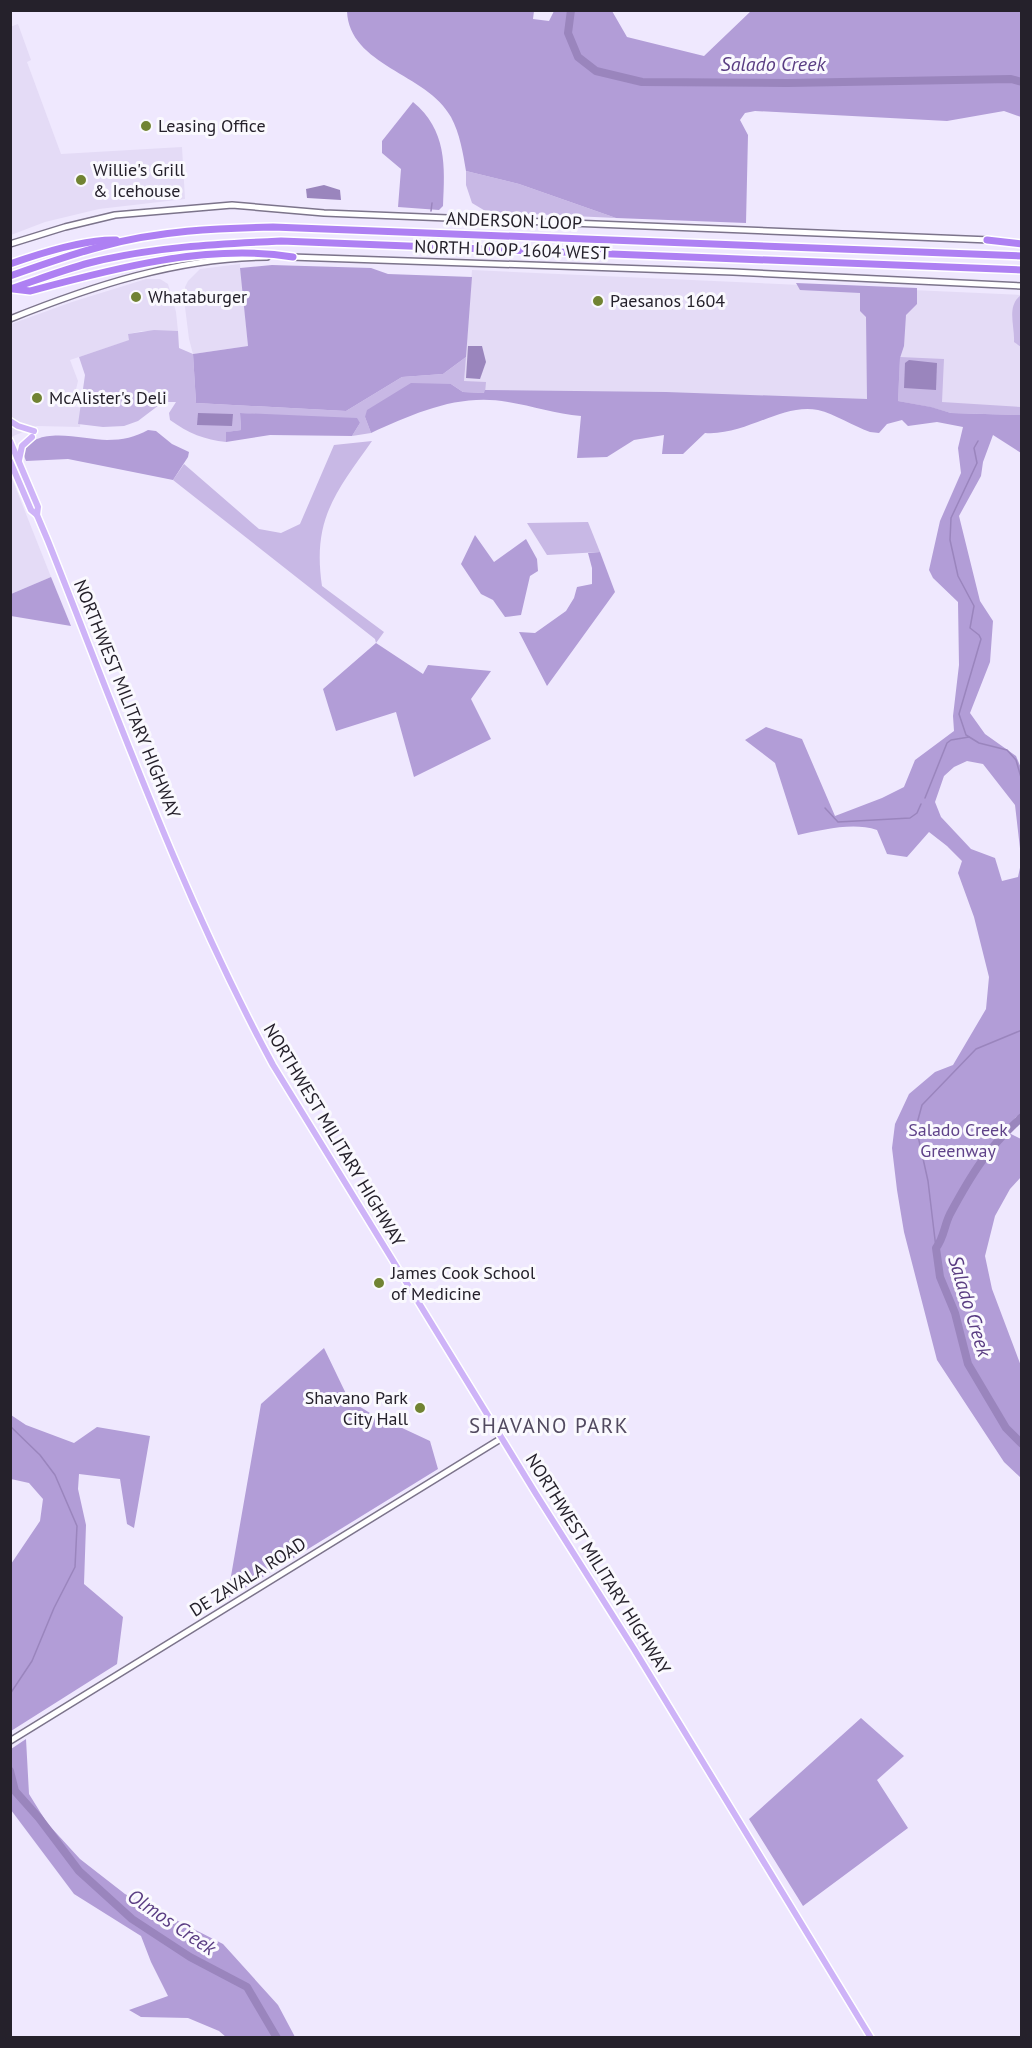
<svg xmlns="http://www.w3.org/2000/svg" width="1032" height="2048" viewBox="0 0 1032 2048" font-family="'PT Sans',sans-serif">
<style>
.built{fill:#e4dbf6}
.green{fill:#c8b8e5}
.forest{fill:#b29dd7}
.water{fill:#9a85bd}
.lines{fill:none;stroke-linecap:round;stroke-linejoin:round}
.stream{stroke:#9a85bd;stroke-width:1.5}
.river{stroke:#9a85bd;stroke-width:8}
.secondary-casing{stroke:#7c748b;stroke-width:8}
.primary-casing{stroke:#fff;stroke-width:9}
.highway-casing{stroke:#fff;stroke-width:10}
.secondary{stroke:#fff;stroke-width:5}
.primary{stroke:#ceb3f8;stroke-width:6}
.highway{stroke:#ae80f3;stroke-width:7}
.poi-dot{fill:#718333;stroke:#faf9fe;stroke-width:2}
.labels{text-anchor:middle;stroke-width:6;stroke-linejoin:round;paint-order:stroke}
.poi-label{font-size:18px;fill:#25212b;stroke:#faf9fe;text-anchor:start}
.street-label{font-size:18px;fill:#25212b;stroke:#faf9fe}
.park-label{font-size:18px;fill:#5f4289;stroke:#faf9fe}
.water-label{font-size:20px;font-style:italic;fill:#5a3d83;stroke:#faf9fe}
.quarter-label{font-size:21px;letter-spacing:1.5px;fill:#524a60;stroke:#faf9fe}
</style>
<rect width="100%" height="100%" fill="#efe8fe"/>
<g class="built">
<polygon points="18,24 31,60 27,62 61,154 182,147 185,199 99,209 45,222 11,235 10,27"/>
<polygon points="240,264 248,346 193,354 189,339 184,299 185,287 188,281 200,269"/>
<polygon points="472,270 1021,295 1021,415 463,392"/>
<polygon points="146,279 160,279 168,284 176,312 178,331 142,331 128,334 130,340 70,360 78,381 72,406 82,408 80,427 37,426 11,437 11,324 72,302"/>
<polygon points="11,476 51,577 11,594 10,594"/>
</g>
<g class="green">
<polygon points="466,171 519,184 616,218 487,212 472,203 466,185"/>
<path d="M1021,295V347L1014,342C1015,326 1006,306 1021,295Z"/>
<path d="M154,330L178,331L179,348L193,354L196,403L346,411L402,377L443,374L466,357L464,381L486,382L485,393L463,392L451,384L365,417L371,433L352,436L360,423L240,413L241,430L227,432L226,442C205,440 188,433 170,420L169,413L176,402H163L138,421L124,426L103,427L78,424L85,375L79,357L129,340L128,334Z"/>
<polygon points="900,357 944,359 942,402 1021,407 1021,415 951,413 930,407 898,401"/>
<path d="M372,441C336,492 312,519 322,586L384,632L376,643L375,639L173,480L184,464L259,529L281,533L300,524L334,445Z"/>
<polygon points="588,522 600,552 547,555 527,523"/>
</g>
<g class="forest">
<path d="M347,11H534L533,19L549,21L554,11H612L627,37L704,56L751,11H1021V117L1004,111L947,121L755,111L745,113L740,120L748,135L746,223L616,218L519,184L466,171C463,153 460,134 451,117C427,73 349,66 347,11Z"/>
<path d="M413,102C447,130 445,166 443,206L439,210L398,207L401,169L382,153V141Z"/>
<polygon points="272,265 371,268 388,274 472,277 466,357 443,374 402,377 346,411 196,403 193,354 248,346 240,268"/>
<path d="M796,283L917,288V304L906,315L904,346L900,358L898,401L931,407L951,413L1021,415V453L993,435L983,462L981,476L959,516L980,601L993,621L990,662L970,713L985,734L1016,756L1021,768V857L1015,805L983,764L967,761L954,767L944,776L935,802L941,817L971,849L995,858L1002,881L1018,877L1021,863V1115L1016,1117L1005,1131L1021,1139V1177L1010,1189L995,1216L985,1256L992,1289L1021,1366V1478L1004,1462L937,1360L904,1232L897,1190L892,1148L895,1124L909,1094L935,1072L953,1065L986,1009L989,977L974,917L958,873L962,861L947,846L929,832L907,857L887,854L877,830C852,822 823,830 798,835L775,763L745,740L766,727L802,739L835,816L882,798L904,787L915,760L954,731L953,716L959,665L958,602L933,578L929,570L940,521L961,473L958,448L963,427L937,422L908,426L902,420L887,424L879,433L870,432C853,426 835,414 818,410C781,403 746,436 705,433L683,454H662L664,435L634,440L607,457L577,458L581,416C556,414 533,406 508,402C459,393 415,413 371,433L365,417L367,410L411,383L451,384L463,392L484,393L485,390L666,392L867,399L866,317L860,311V293L800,290Z"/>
<polygon points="240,413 357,418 360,423 352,436 270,435 226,442 226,432 241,430"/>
<path d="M148,430L156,431L172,444L189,452L188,457L173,480L68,459L26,461L23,453C35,424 84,440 107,440C123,440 135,437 148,430Z"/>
<polygon points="475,535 494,562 526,539 537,559 538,571 530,576 521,615 505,617 493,600 481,594 461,564"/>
<polygon points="600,552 615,592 547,686 519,632 535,633 566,611 574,598 577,587 592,584 592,568 588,553"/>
<polygon points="51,577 71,626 11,616 11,594"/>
<polygon points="376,643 423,674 428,665 491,671 471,699 491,739 414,777 396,712 336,731 323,689"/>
<polygon points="324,1348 349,1400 370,1413 430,1441 438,1469 227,1599 261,1404"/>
<polygon points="11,1415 26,1425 74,1443 97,1427 150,1436 134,1528 127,1524 120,1479 79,1474 78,1489 86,1525 84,1584 123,1617 117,1664 11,1731 11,1564 40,1521 43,1499 29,1483 11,1479"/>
<polygon points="861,1718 904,1756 877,1780 908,1828 803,1906 749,1819"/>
<polygon points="26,1739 29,1794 47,1823 80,1859 125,1894 223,1944 278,2005 295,2037 226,2037 219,2031 188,2018 141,2017 129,2010 168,1996 151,1962 141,1936 74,1894 11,1810 11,1749"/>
</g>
<g class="water">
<polygon points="324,185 340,190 341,200 307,198 306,189"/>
<polygon points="468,346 482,346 486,362 480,379 466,378"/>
<polygon points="909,360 937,363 936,390 904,388 905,363"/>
<polygon points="198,413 233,414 232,426 197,425"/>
</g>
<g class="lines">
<g class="stream">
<polyline points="431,211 432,203"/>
<polyline points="978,441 974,448 977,463 951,518 950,540 958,576 974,606 970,628 979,635 981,639 959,714 966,735 979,743 1007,750 1016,760 1022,781"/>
<polyline points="925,798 947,743 951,740 969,737"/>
<polyline points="825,808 838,822 910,818 917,813 921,804"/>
<polyline points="936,1248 928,1181 916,1127 922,1105 976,1049 1022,1030"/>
<polyline points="10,1426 40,1455 55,1475 77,1526 75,1567 54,1608 32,1661 10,1694"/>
</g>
<g class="river">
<polyline points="571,10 568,33 578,57 596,71 642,82 787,83 1011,79 1022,82"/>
<path d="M1022,1117C988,1147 971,1175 950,1214C944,1226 944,1238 936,1248L940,1277L955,1313L968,1364L1006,1428L1022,1444"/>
<polyline points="10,1771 15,1791 39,1818 79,1871 132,1919 190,1957 247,1987 277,2038"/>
</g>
<defs>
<g id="secondary">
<polyline points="10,244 65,227 115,215 232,205 324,213 990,240"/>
<polyline points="291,257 733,272 1022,286"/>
<path d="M10,319C92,286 177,258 267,257"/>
<polyline points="10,1741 502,1438"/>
</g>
<g id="primary">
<polyline points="10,421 18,426 34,431"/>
<polyline points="10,441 38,507 37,515"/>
<polyline points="19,460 22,446 32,437"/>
<path d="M10,461L31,510L37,515L48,541C118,717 182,897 273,1065L536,1494L634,1649L871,2038"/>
</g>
<g id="highway">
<polyline points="987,240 1022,244"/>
<path d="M10,264C41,253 84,239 116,240"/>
<path d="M10,276C41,265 72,254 103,246C158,231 216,228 273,227L1022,256"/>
<path d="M10,289C37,280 63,270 89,263C152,247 216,244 281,241L1022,270"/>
<path d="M13,289L30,291C112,269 208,243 293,257"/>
</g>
</defs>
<use href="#secondary" class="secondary-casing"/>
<use href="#primary" class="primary-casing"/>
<use href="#highway" class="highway-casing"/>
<use href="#secondary" class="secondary"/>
<use href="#primary" class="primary"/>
<use href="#highway" class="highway"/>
</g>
<g class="poi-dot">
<circle cx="146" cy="126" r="6"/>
<circle cx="81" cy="180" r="6"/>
<circle cx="136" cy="297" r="6"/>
<circle cx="598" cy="301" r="6"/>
<circle cx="37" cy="398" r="6"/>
<circle cx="379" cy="1283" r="6"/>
<circle cx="420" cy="1408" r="6"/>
</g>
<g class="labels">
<g class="poi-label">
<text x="158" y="132">Leasing Office</text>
<text x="93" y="176">Willie's Grill<tspan x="93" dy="21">&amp; Icehouse</tspan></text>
<text x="148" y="303">Whataburger</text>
<text x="610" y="307">Paesanos 1604</text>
<text x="49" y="404">McAlister's Deli</text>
<text x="391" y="1279">James Cook School<tspan x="391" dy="21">of Medicine</tspan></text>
<text x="408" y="1404" text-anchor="end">Shavano Park<tspan x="408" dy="21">City Hall</tspan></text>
</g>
<g class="street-label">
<text transform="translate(514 221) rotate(2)" y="6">ANDERSON LOOP</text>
<text transform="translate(512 250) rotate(2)" y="6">NORTH LOOP 1604 WEST</text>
<text transform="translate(127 699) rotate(68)" y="6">NORTHWEST MILITARY HIGHWAY</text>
<text transform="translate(334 1135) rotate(59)" y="6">NORTHWEST MILITARY HIGHWAY</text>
<text transform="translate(598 1564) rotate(58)" y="6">NORTHWEST MILITARY HIGHWAY</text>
<text transform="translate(248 1577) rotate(-32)" y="6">DE ZAVALA ROAD</text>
</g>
<g class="park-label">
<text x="958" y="1136">Salado Creek<tspan x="958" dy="21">Greenway</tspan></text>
</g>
<g class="water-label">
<text x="773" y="71">Salado Creek</text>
<text transform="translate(970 1306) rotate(73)" y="7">Salado Creek</text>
<text transform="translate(172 1922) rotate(34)" y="7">Olmos Creek</text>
</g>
<g class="quarter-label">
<text x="549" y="1433">SHAVANO PARK</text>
</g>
</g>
<rect width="1032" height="2048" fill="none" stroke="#25212b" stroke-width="24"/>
</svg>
